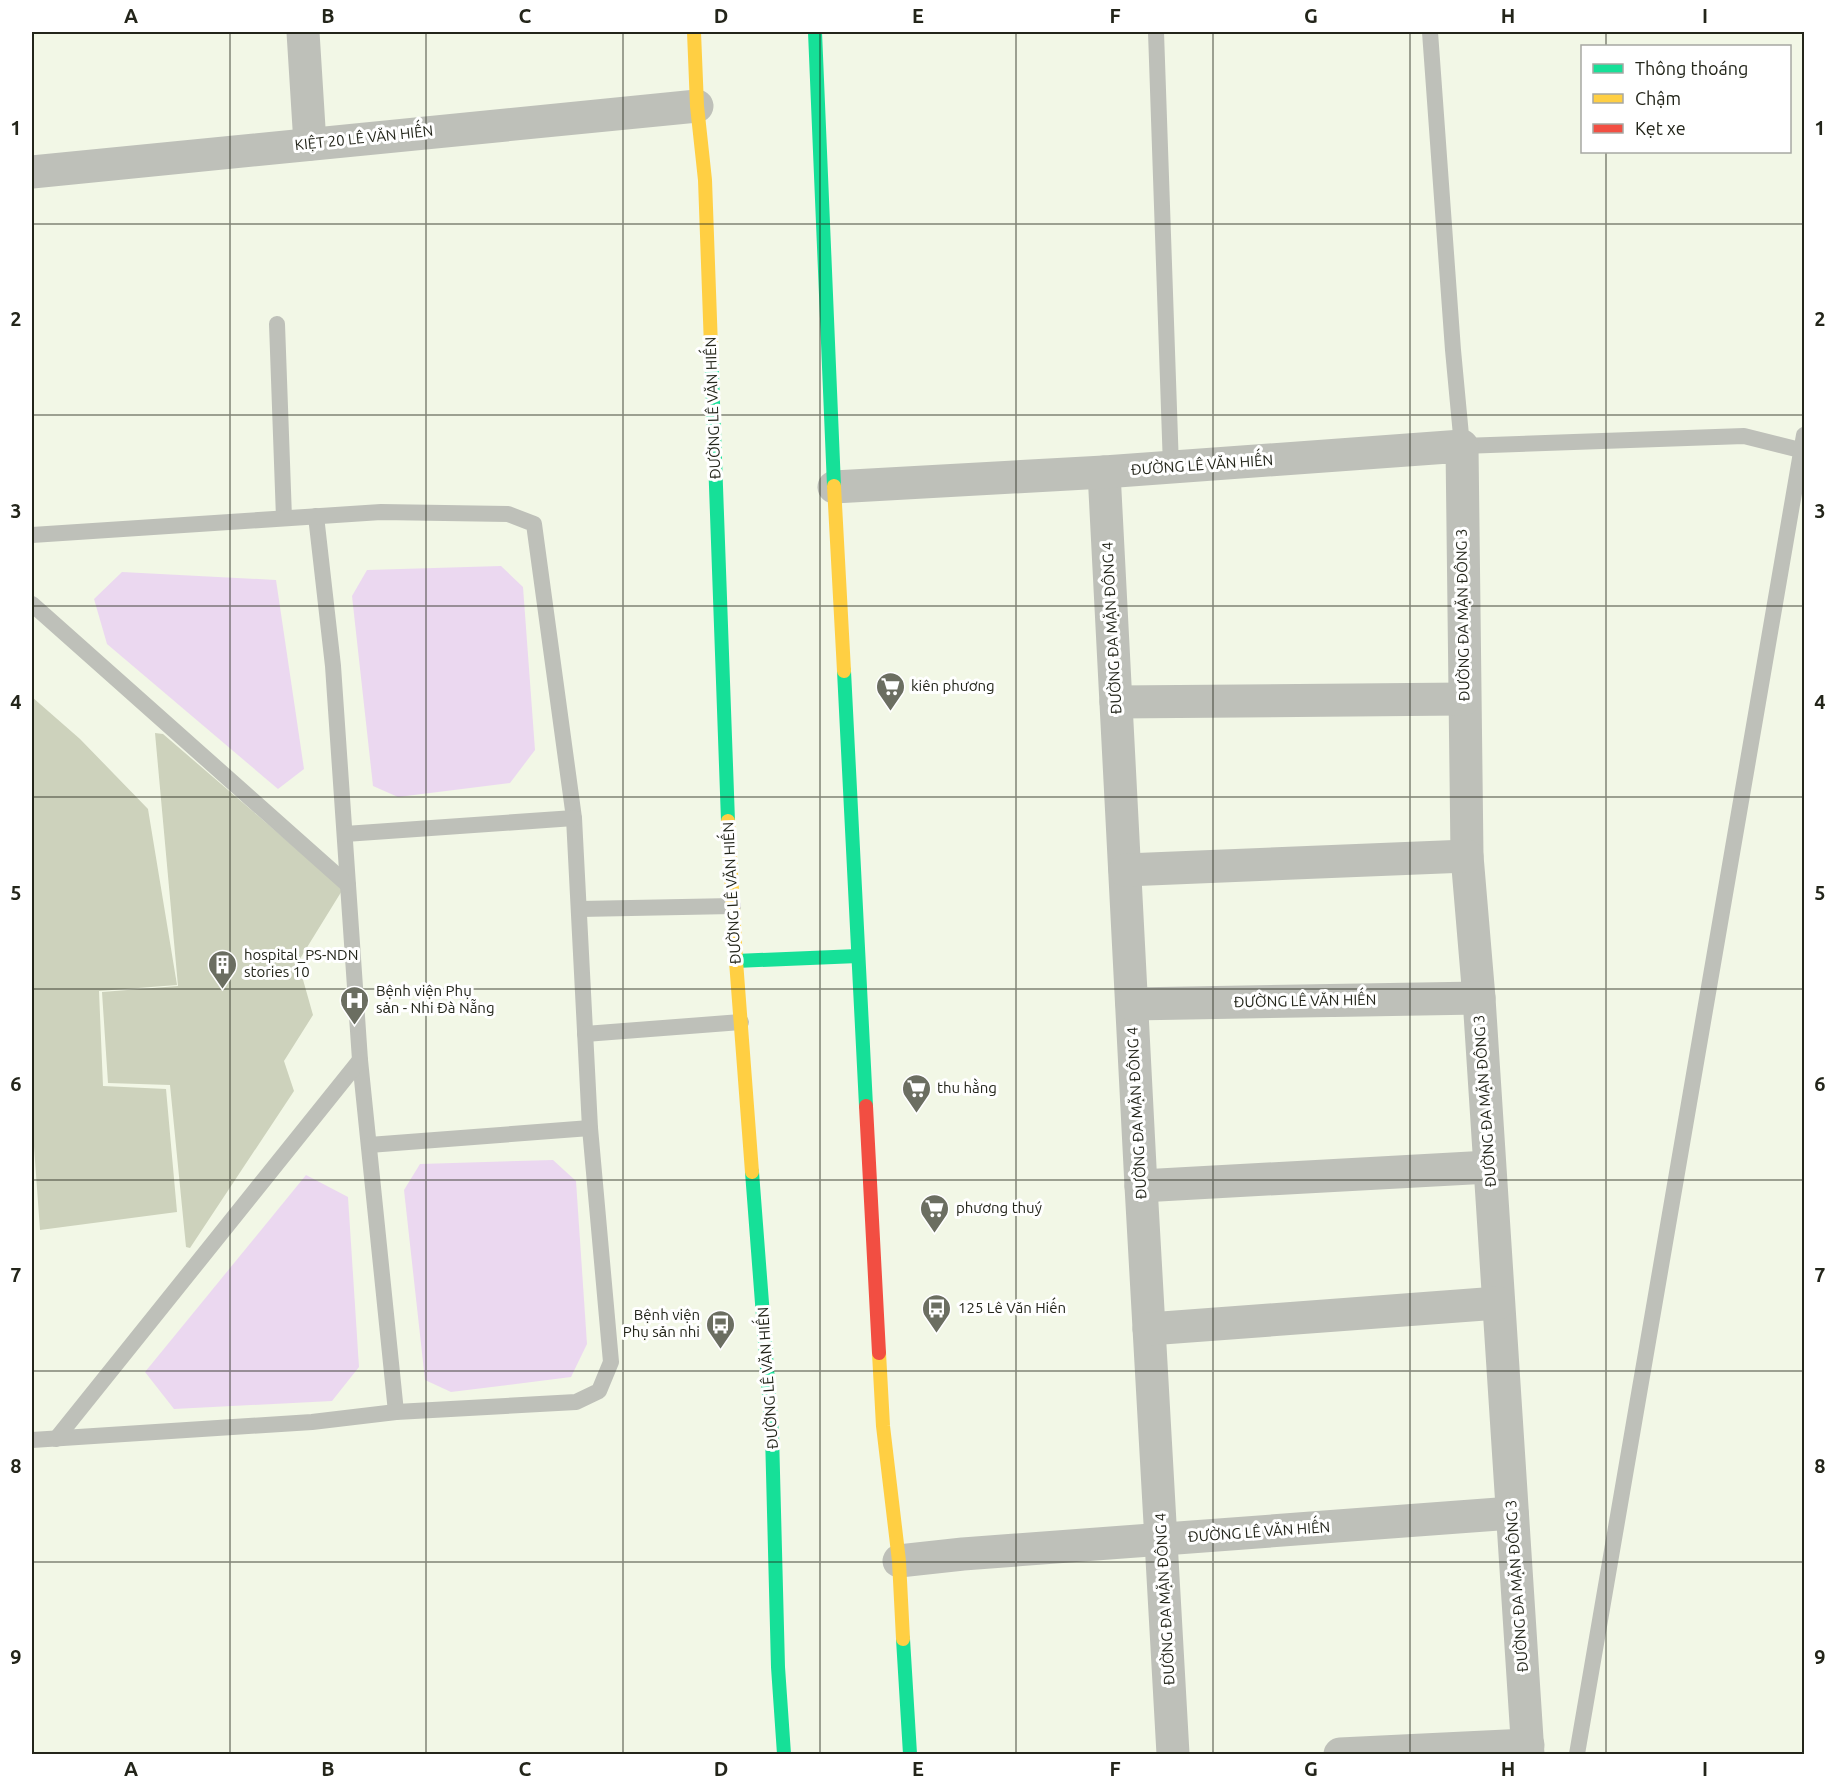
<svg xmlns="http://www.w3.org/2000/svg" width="1836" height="1786" viewBox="0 0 1836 1786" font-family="Ubuntu,sans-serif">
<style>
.green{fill:#ebd8f0}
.building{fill:#cdd2bc}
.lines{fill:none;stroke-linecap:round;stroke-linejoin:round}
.lane{stroke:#bec0b9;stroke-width:16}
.street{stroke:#bec0b9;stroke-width:33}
.fast{stroke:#16e098;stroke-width:14}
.slow{stroke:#ffcf43;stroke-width:14}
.jam{stroke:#f24e42;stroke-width:14}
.grid{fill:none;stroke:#23251a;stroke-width:1.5;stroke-opacity:0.55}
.labels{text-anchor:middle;stroke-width:6;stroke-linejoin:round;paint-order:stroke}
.street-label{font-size:15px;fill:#23251a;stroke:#fff}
.poi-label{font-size:15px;fill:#23251a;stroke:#fff;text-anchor:start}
.neatline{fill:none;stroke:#23251a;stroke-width:2}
.grid-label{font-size:20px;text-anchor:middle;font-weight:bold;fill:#23251a}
</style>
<rect width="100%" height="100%" fill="#f2f7e6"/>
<g class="green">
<polygon points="501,566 523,587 535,750 510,783 398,797 373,786 352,596 367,570"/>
<polygon points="122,572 276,580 304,769 278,789 107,644 94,599"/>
<polygon points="553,1160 576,1181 587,1344 571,1377 451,1392 425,1380 404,1190 420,1164"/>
<polygon points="306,1175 348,1197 359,1367 332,1401 174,1409 145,1372"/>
</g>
<g class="building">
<polygon points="32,697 80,739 148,809 177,985 99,991 103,1086 166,1089 177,1212 40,1230 32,1119"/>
<polygon points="155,733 163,734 343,889 298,962 313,1015 284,1061 294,1091 190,1248 186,1247 170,1085 108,1083 102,992 178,986"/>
</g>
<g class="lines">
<g class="lane">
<polyline points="1156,32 1171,467"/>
<polyline points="1430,32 1453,350 1462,446 1744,436 1804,451"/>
<polyline points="277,324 284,518"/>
<polyline points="316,516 333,666 360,1060 396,1412"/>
<polyline points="32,535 381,512 508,514 534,524 574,818 590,1128 611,1362 599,1391 576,1402 396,1412 312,1422 32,1440"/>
<polyline points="32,604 348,885"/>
<polyline points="345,834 574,818"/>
<polyline points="580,909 733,906"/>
<polyline points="585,1034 741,1022"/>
<polyline points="369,1145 590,1128"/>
<polyline points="56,1439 360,1060"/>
<polyline points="1577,1754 1804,435"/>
</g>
<g class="street">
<polyline points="303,32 310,144"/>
<polyline points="32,172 697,106"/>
<polyline points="1104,472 1141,1186 1173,1754"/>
<polyline points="834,487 1104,472 1462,446 1467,856 1479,998 1528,1754"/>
<polyline points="1116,702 1464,699"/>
<polyline points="1125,870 1467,856"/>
<polyline points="1132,1004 1479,998"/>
<polyline points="1141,1186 1489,1167"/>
<polyline points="1149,1329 1498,1303"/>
<polyline points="899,1561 963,1554 1512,1513"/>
<polyline points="1340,1754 1528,1745"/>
</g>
<g class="fast">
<polyline points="815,32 834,486"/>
<polyline points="711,347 728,821"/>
<polyline points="844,671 866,1106"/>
<polyline points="736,961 858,956"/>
<polyline points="752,1172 772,1434 778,1667 784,1754"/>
<polyline points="903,1639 910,1754"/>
</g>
<g class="slow">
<polyline points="694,32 697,106 705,180 711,347"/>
<polyline points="834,486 844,671"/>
<polyline points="728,821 736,961 752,1172"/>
<polyline points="879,1353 883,1426 899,1561 903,1639"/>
</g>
<polyline class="jam" points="866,1106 879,1353"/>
</g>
<path class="grid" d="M230,32V1754M426,32V1754M623,32V1754M820,32V1754M1016,32V1754M1213,32V1754M1410,32V1754M1606,32V46M1606,152V1754M32,224H1804M32,415H1804M32,606H1804M32,797H1804M32,989H1804M32,1180H1804M32,1371H1804M32,1562H1804"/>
<defs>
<symbol id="supermarket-pin" viewBox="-11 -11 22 30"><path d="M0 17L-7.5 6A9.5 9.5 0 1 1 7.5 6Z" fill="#6b6e61" stroke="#fff"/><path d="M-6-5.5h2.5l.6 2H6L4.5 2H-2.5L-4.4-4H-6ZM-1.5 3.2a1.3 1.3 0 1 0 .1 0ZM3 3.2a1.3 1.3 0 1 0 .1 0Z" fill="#fff"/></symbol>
<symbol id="building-pin" viewBox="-11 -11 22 30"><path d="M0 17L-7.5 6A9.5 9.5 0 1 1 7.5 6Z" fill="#6b6e61" stroke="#fff"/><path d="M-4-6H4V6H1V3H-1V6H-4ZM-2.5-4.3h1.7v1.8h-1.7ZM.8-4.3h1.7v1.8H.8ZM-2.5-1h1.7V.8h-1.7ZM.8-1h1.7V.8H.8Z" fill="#fff"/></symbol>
<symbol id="hospital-pin" viewBox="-11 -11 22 30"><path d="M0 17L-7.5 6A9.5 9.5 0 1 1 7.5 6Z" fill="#6b6e61" stroke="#fff"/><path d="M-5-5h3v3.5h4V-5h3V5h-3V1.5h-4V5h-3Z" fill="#fff"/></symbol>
<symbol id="bus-pin" viewBox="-11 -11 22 30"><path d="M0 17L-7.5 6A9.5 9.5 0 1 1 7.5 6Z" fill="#6b6e61" stroke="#fff"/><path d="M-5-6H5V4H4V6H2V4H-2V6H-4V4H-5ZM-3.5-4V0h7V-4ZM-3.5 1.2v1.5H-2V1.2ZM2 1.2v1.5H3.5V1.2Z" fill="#fff"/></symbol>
</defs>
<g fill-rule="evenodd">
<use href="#supermarket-pin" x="874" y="670" width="33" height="45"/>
<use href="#building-pin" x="206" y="948" width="33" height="45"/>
<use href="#hospital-pin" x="338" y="984" width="33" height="45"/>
<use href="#supermarket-pin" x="900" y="1072" width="33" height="45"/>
<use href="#supermarket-pin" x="918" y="1192" width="33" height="45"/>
<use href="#bus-pin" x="920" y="1292" width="33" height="45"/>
<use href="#bus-pin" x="704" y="1308" width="33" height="45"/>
</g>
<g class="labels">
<g class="street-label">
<text transform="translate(364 138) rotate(-6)" y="5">KIỆT 20 LÊ VĂN HIẾN</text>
<text transform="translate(713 408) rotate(-92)" y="5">ĐƯỜNG LÊ VĂN HIẾN</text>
<text transform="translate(1202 465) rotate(-4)" y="5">ĐƯỜNG LÊ VĂN HIẾN</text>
<text transform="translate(1463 615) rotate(-91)" y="5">ĐƯỜNG ĐA MẶN ĐÔNG 3</text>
<text transform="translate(1112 628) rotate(-93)" y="5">ĐƯỜNG ĐA MẶN ĐÔNG 4</text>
<text transform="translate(732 893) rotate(-93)" y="5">ĐƯỜNG LÊ VĂN HIẾN</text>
<text transform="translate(1305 1001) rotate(-1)" y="5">ĐƯỜNG LÊ VĂN HIẾN</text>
<text transform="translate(1485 1101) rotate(-94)" y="5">ĐƯỜNG ĐA MẶN ĐÔNG 3</text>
<text transform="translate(1137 1113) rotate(-93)" y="5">ĐƯỜNG ĐA MẶN ĐÔNG 4</text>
<text transform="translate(768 1378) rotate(-94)" y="5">ĐƯỜNG LÊ VĂN HIẾN</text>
<text transform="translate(1259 1532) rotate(-4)" y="5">ĐƯỜNG LÊ VĂN HIẾN</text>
<text transform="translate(1517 1586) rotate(-94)" y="5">ĐƯỜNG ĐA MẶN ĐÔNG 3</text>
<text transform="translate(1165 1599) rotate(-93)" y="5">ĐƯỜNG ĐA MẶN ĐÔNG 4</text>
</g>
<g class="poi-label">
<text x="911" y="691">kiên phương</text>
<text x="244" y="960">hospital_PS-NDN<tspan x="244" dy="17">stories 10</tspan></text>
<text x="376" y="996">Bệnh viện Phụ<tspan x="376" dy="17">sản - Nhi Đà Nẵng</tspan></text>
<text x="937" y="1093">thu hằng</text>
<text x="956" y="1213">phương thuý</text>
<text x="958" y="1313">125 Lê Văn Hiến</text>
<text x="700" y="1320" text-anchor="end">Bệnh viện<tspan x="700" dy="17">Phụ sản nhi</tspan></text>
</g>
</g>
<rect width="1836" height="1786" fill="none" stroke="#ffffff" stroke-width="66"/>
<rect x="1581" y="45" width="210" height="108" fill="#ffffff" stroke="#a7a8a3" stroke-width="1.5"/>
<rect x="1593" y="64" width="30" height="9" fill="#16e098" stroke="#a7a8a3" stroke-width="1.5"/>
<text x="1635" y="75" font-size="18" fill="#23251a">Thông thoáng</text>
<rect x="1593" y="94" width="30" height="9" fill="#ffcf43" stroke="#a7a8a3" stroke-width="1.5"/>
<text x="1635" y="105" font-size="18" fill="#23251a">Chậm</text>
<rect x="1593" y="124" width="30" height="9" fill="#f24e42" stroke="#a7a8a3" stroke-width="1.5"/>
<text x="1635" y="135" font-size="18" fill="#23251a">Kẹt xe</text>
<rect x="33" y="33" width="1770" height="1720" class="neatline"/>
<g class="grid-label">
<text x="131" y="23">A</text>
<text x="328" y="23">B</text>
<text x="525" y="23">C</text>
<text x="721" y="23">D</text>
<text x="918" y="23">E</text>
<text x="1115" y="23">F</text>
<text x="1311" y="23">G</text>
<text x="1508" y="23">H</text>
<text x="1705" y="23">I</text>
<text x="16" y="135">1</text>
<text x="1820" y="135">1</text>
<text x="16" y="326">2</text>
<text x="1820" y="326">2</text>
<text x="16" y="518">3</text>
<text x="1820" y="518">3</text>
<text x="16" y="709">4</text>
<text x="1820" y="709">4</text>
<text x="16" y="900">5</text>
<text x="1820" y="900">5</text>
<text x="16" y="1091">6</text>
<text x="1820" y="1091">6</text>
<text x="16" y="1282">7</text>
<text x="1820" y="1282">7</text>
<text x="16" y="1473">8</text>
<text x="1820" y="1473">8</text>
<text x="16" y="1664">9</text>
<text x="1820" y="1664">9</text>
<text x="131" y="1776">A</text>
<text x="328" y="1776">B</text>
<text x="525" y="1776">C</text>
<text x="721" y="1776">D</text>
<text x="918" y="1776">E</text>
<text x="1115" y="1776">F</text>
<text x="1311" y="1776">G</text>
<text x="1508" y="1776">H</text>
<text x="1705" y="1776">I</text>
</g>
</svg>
